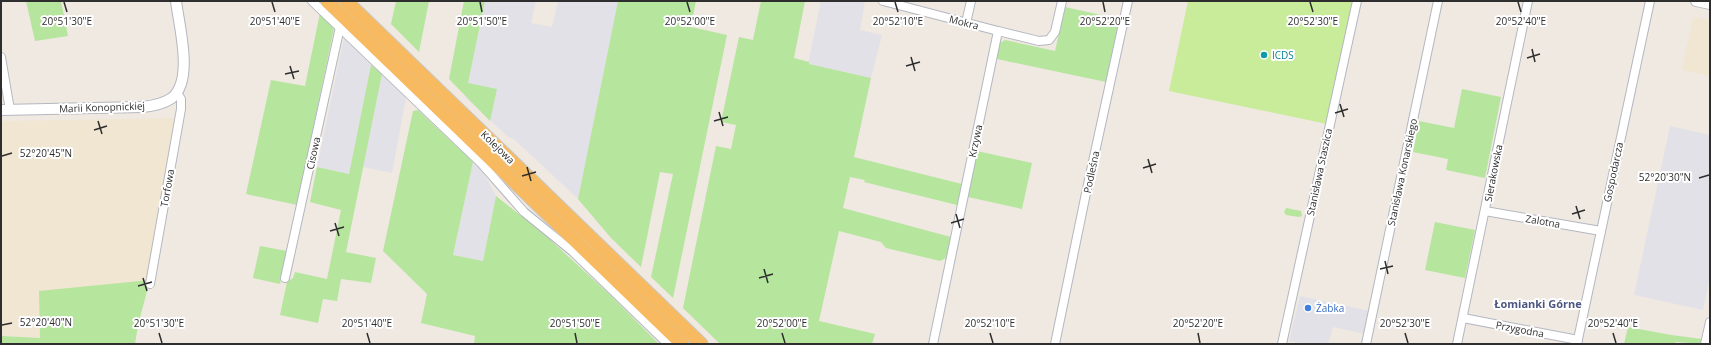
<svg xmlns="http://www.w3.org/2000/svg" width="1711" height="345" viewBox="0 0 1711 345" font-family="'Open Sans',sans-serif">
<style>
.industrial{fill:#e3e1e8}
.education{fill:#f0e6d1}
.green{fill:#b6e59e}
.pitch{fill:#c9ec9a}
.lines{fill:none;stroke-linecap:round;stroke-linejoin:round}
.minor-casing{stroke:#b4b7c1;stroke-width:10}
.tertiary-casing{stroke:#b4b7c1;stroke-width:12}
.trunk-casing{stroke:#c9c9c9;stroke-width:15}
.minor{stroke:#fff;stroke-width:8}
.tertiary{stroke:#fff;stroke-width:10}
.trunk{stroke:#f8ba60;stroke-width:13}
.ticks{fill:none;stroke:#2e2e2e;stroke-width:1.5}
.culture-dot{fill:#0f9aa8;stroke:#fff;stroke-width:1.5}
.shop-dot{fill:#3f7fe0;stroke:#fff;stroke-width:1.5}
.labels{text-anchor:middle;stroke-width:4;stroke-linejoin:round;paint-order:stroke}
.street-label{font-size:10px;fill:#2e2e2e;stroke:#fff}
.culture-label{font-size:10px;fill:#0d838f;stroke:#fff;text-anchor:start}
.shop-label{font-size:10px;fill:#366cbe;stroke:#fff;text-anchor:start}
.neighbourhood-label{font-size:11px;font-weight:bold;fill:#4d5680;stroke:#fff}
.ticks-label{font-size:10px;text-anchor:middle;fill:#2e2e2e;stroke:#fff;stroke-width:4;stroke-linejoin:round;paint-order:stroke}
</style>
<rect width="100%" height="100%" fill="#efe9e1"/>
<g class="industrial">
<polygon points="485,1 536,1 531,23 552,27 558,1 618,1 578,199 515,140 507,136 465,97"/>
<polygon points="821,1 865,1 860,30 882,35 871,78 808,64"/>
<polygon points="344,38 371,65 349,174 317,167"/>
<polygon points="382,74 406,98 392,173 363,167"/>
<polygon points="1670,126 1710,135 1710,277 1703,310 1634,295"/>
<polygon points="473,162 481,169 496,196 483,261 453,255"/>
<polygon points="1300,296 1370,311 1365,334 1333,327 1328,344 1305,344 1289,341"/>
</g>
<g class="education">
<polygon points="1693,17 1710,20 1710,76 1682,70"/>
<polygon points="176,118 150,280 40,338 1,336 1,121"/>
</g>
<g class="green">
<polygon points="26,1 61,1 68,36 35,41"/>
<polygon points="396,1 429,1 419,52 391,24"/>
<polygon points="464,1 485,1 468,83 497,89 490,121 449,79"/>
<polygon points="618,1 696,1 691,27 727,35 673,298 651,277 673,174 660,172 641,267 611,238 578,199"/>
<polygon points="761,1 805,1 794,58 809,62 809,64 871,78 854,157 962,184 957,205 864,182 865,180 850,177 843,208 951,237 946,258 940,261 886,248 881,242 839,231 819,321 875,334 872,344 720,344 683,308 716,146 731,149 736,125 721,122 739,37 753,40"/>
<polygon points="1065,7 1119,19 1106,82 997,59 1000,43 1005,40 1055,51"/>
<polygon points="320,13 334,28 297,205 246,194 271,80 305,86"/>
<polygon points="371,65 382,74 346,252 376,258 371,283 341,279 337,301 323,299 318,323 280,315 287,282 293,278 295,272 327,279 341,210 310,202 317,167 349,174"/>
<polygon points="1462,89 1501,97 1485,178 1446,170 1448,159 1413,152 1419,121 1454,128"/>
<polygon points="418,110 473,162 453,255 483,261 496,196 545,235 608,293 659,344 474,344 475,336 421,323 427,294 383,251 413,111"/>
<polygon points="977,151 1032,163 1022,209 968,197"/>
<polygon points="1286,208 1301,211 1302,216 1299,217 1286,215 1284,212"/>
<polygon points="1435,222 1475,230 1465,278 1425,270"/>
<polygon points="260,246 287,251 280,284 253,278"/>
<polygon points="150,280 138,325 135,344 1,344 1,336 40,338 39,291"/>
<polygon points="1628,327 1671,335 1702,339 1701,344 1676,342 1674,344 1624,344"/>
</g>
<polygon class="pitch" points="1188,1 1353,1 1327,124 1169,91"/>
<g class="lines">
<defs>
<g id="minor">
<polyline points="312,1 481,163 524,212 572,251 668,344"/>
<polyline points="883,1 998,31"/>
<polyline points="966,23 971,1"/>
<polyline points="1,57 10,110"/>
<polyline points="1485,211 1601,231"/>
<polyline points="285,278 340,27"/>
<polyline points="150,284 181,109 181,99 177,93"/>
<polyline points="1463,318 1578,340"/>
<polyline points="933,344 998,31 1039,41 1049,40 1055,32 1062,1"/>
<polyline points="1055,344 1085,198 1128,1"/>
<polyline points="1282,344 1357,1"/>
<polyline points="1366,344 1438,1"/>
<polyline points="1457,344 1528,1"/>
<polyline points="1577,344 1650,1"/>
<polyline points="1705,344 1710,322"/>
</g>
<g id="tertiary">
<polyline points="1696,1 1710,4"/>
<path d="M1,110L142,107C153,106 163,104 172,98C194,80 179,26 176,1"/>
</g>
<g id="trunk">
<polyline points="327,1 682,344"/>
<polyline points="346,1 701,344"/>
</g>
</defs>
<use href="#minor" class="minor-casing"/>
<use href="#tertiary" class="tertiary-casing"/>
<use href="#trunk" class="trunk-casing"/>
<use href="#minor" class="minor"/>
<use href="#tertiary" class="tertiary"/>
<use href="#trunk" class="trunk"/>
</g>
<path class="ticks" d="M64,2L67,12M272,2L275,12M480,2L482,12M687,2L690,12M895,2L898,12M1103,2L1105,12M1310,2L1313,12M1518,2L1521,12M1532,49L1535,62M911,57L915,71M1527,58L1540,54M290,66L294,79M906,66L920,62M285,74L299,71M1340,104L1344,117M719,112L723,126M1335,113L1348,109M98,121L102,134M714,121L728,117M94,130L107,126M2,156L12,153M1148,159L1152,173M527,167L531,181M1143,168L1156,164M522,176L536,172M1699,178L1709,175M1576,206L1580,219M956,214L960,228M1572,214L1585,210M335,223L339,236M951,223L964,219M330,231L344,227M1385,261L1388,274M764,269L768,283M1380,269L1393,266M143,278L147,291M759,278L773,274M138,286L152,282M2,325L12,323M159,333L162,343M367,333L370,343M575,333L577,343M782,333L785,343M990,333L993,343M1198,333L1200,343M1405,333L1408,343M1613,333L1616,343"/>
<circle class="culture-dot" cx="1264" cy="55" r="4"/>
<circle class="shop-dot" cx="1308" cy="308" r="4"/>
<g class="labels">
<g class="street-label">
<text transform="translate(964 22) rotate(14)" y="4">Mokra</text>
<text transform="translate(102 107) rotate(-2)" y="4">Marii Konopnickiej</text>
<text transform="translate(975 141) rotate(-78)" y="4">Krzywa</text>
<text transform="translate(498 147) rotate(44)" y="4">Kolejowa</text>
<text transform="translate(313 153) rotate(-78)" y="4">Cisowa</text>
<text transform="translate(1091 172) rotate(-78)" y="4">Podleśna</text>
<text transform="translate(1319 172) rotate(-78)" y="4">Stanisława Staszica</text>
<text transform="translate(1402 172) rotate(-78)" y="4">Stanisława Konarskiego</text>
<text transform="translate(1613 172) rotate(-78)" y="4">Gospodarcza</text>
<text transform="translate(1493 173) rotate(-79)" y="4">Sierakowska</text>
<text transform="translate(167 188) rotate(-80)" y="4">Torfowa</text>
<text transform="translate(1543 221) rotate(10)" y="4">Zalotna</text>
<text transform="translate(1520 329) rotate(11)" y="4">Przygodna</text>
</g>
<g class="culture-label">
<text x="1272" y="59">ICDS</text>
</g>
<g class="shop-label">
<text x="1316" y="312">Żabka</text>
</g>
<g class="neighbourhood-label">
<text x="1538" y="308">Łomianki Górne</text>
</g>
</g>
<g class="ticks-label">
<text x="67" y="25">20°51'30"E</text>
<text x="275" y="25">20°51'40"E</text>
<text x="482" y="25">20°51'50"E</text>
<text x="690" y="25">20°52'00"E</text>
<text x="898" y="25">20°52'10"E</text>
<text x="1105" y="25">20°52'20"E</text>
<text x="1313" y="25">20°52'30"E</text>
<text x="1521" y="25">20°52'40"E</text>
<text x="46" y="157">52°20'45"N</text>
<text x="1665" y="181">52°20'30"N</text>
<text x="46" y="326">52°20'40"N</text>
<text x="159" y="327">20°51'30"E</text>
<text x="367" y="327">20°51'40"E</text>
<text x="575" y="327">20°51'50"E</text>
<text x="782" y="327">20°52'00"E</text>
<text x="990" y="327">20°52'10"E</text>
<text x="1198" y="327">20°52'20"E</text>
<text x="1405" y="327">20°52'30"E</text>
<text x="1613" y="327">20°52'40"E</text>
</g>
<rect width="1711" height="345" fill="none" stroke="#2e2e2e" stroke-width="4"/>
</svg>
